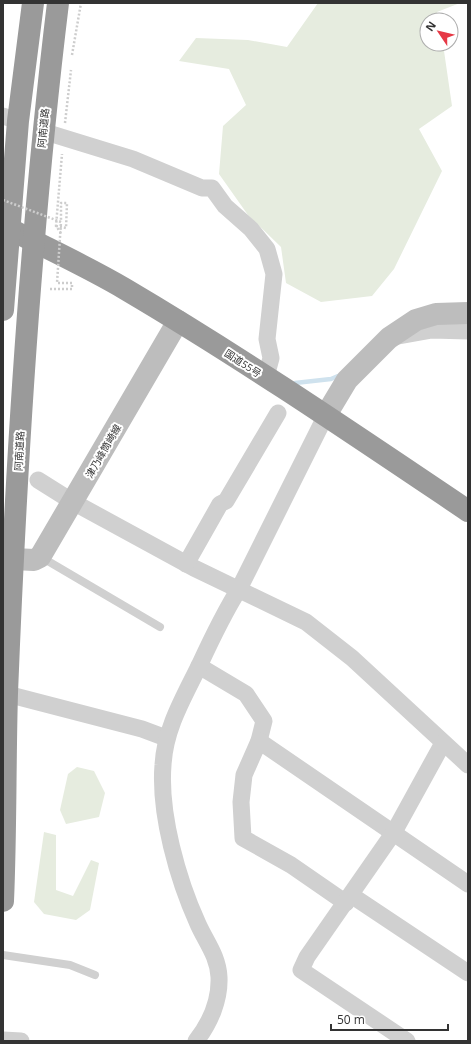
<svg xmlns="http://www.w3.org/2000/svg" width="471" height="1044" viewBox="0 0 471 1044" font-family="'Open Sans','Noto Sans JP',sans-serif">
<style>
.green{fill:#e6ecdf}
.lines{fill:none;stroke-linecap:round;stroke-linejoin:round}
.stream{stroke:#cfe2ee;stroke-width:4.5}
.path{stroke:#cdcdcd;stroke-width:2.5;stroke-dasharray:2 2;stroke-linecap:butt}
.lane{stroke:#d0d0d0;stroke-width:8}
.street{stroke:#d0d0d0;stroke-width:17}
.secondary{stroke:#bdbdbd;stroke-width:22}
.highway{stroke:#9a9a9a;stroke-width:22}
.path-bridge{stroke:#cdcdcd;stroke-width:2.5;stroke-dasharray:2 2;stroke-linecap:butt}
.labels{text-anchor:middle;stroke-width:4;stroke-linejoin:round;paint-order:stroke}
.street-label{font-size:10px;fill:#333;stroke:#fff}
</style>
<rect width="100%" height="100%" fill="#fff"/>
<g class="green">
<polygon points="318,3 460,3 437,12 439,20 427,20 427,44 443,44 452,106 419,129 442,171 394,269 372,296 321,302 286,283 281,247 248,215 219,174 223,126 246,105 229,69 179,61 196,38 248,40 287,47"/>
<polygon points="77,767 94,771 105,793 99,817 66,824 60,810 68,774"/>
<polygon points="44,832 56,835 56,890 73,896 91,860 99,863 90,910 76,920 44,914 34,902"/>
</g>
<g class="lines">
<polyline class="stream" points="295,383 331,379 338,376"/>
<g class="path">
<polyline points="72,55 81,3"/>
<polyline points="65,123 71,70"/>
<polyline points="56,226 66,228 67,203 61,203 61,222"/>
<polyline points="61,233 56,226 62,154"/>
<polyline points="50,289 72,289 72,283 57,283"/>
</g>
<g class="lane">
<polyline points="41,557 160,627"/>
<polyline points="3,955 70,965 95,975"/>
</g>
<g class="street">
<polyline points="3,116 18,121"/>
<polyline points="42,131 133,159 202,188 212,188 225,206 251,229 267,249 274,274 267,339 271,358 266,377"/>
<polyline points="393,337 432,330 468,331"/>
<polyline points="38,480 73,502 194,568 306,622 352,658 468,765"/>
<polyline points="186,564 220,504 226,501 278,413"/>
<polyline points="199,666 246,694 264,721 259,741"/>
<polyline points="7,694 142,729 166,738"/>
<polyline points="351,895 468,973"/>
<polyline points="346,903 291,865 243,838 241,802 244,775 259,741 468,884"/>
<polyline points="3,1040 21,1041"/>
<path d="M196,1041C210,1023 220,1000 219,977C218,956 206,942 198,924C178,880 159,814 163,765C165,728 184,697 200,664C212,638 224,613 239,589L326,415"/>
<polyline points="407,1041 301,970 307,957 394,832 443,743"/>
</g>
<g class="secondary">
<polyline points="326,415 347,380 389,338 416,320 436,314 468,313"/>
<polyline points="14,559 34,560 40,557 178,321"/>
</g>
<g class="highway">
<path d="M10,229C48,249 88,267 125,289C242,358 355,435 468,511"/>
<polyline points="3,310 18,121 33,3"/>
<path d="M3,901C6,832 5,762 7,693C16,463 30,232 58,3"/>
</g>
<polyline class="path-bridge" points="3,200 61,222 57,283"/>
</g>
<g class="labels">
<g class="street-label">
<text transform="translate(43 128) rotate(-84)" y="4">阿南道路</text>
<text transform="translate(243 363) rotate(33)" y="4">国道55号</text>
<text transform="translate(19 451) rotate(-87)" y="4">阿南道路</text>
<text transform="translate(103 451) rotate(-60)" y="4">津乃峰筒崎線</text>
</g>
</g>
<rect width="471" height="1044" fill="none" stroke="#333333" stroke-width="8"/>
<g transform="translate(439 32) rotate(305)"><circle r="19" fill="#ffffff" stroke="#adadad"/>
<path d="M0-3L7 15L0 10L-7 15Z" fill="#e63946"/>
<text y="-6" font-size="11" font-weight="bold" text-anchor="middle" fill="#333333">N</text>
</g>
<path d="M331 1024v6h117v-6" fill="none" stroke="#333333" stroke-width="2"/>
<text x="337" y="1024" font-size="12" fill="#333333" stroke="#ffffff" stroke-width="3" paint-order="stroke">50 m</text>
</svg>
